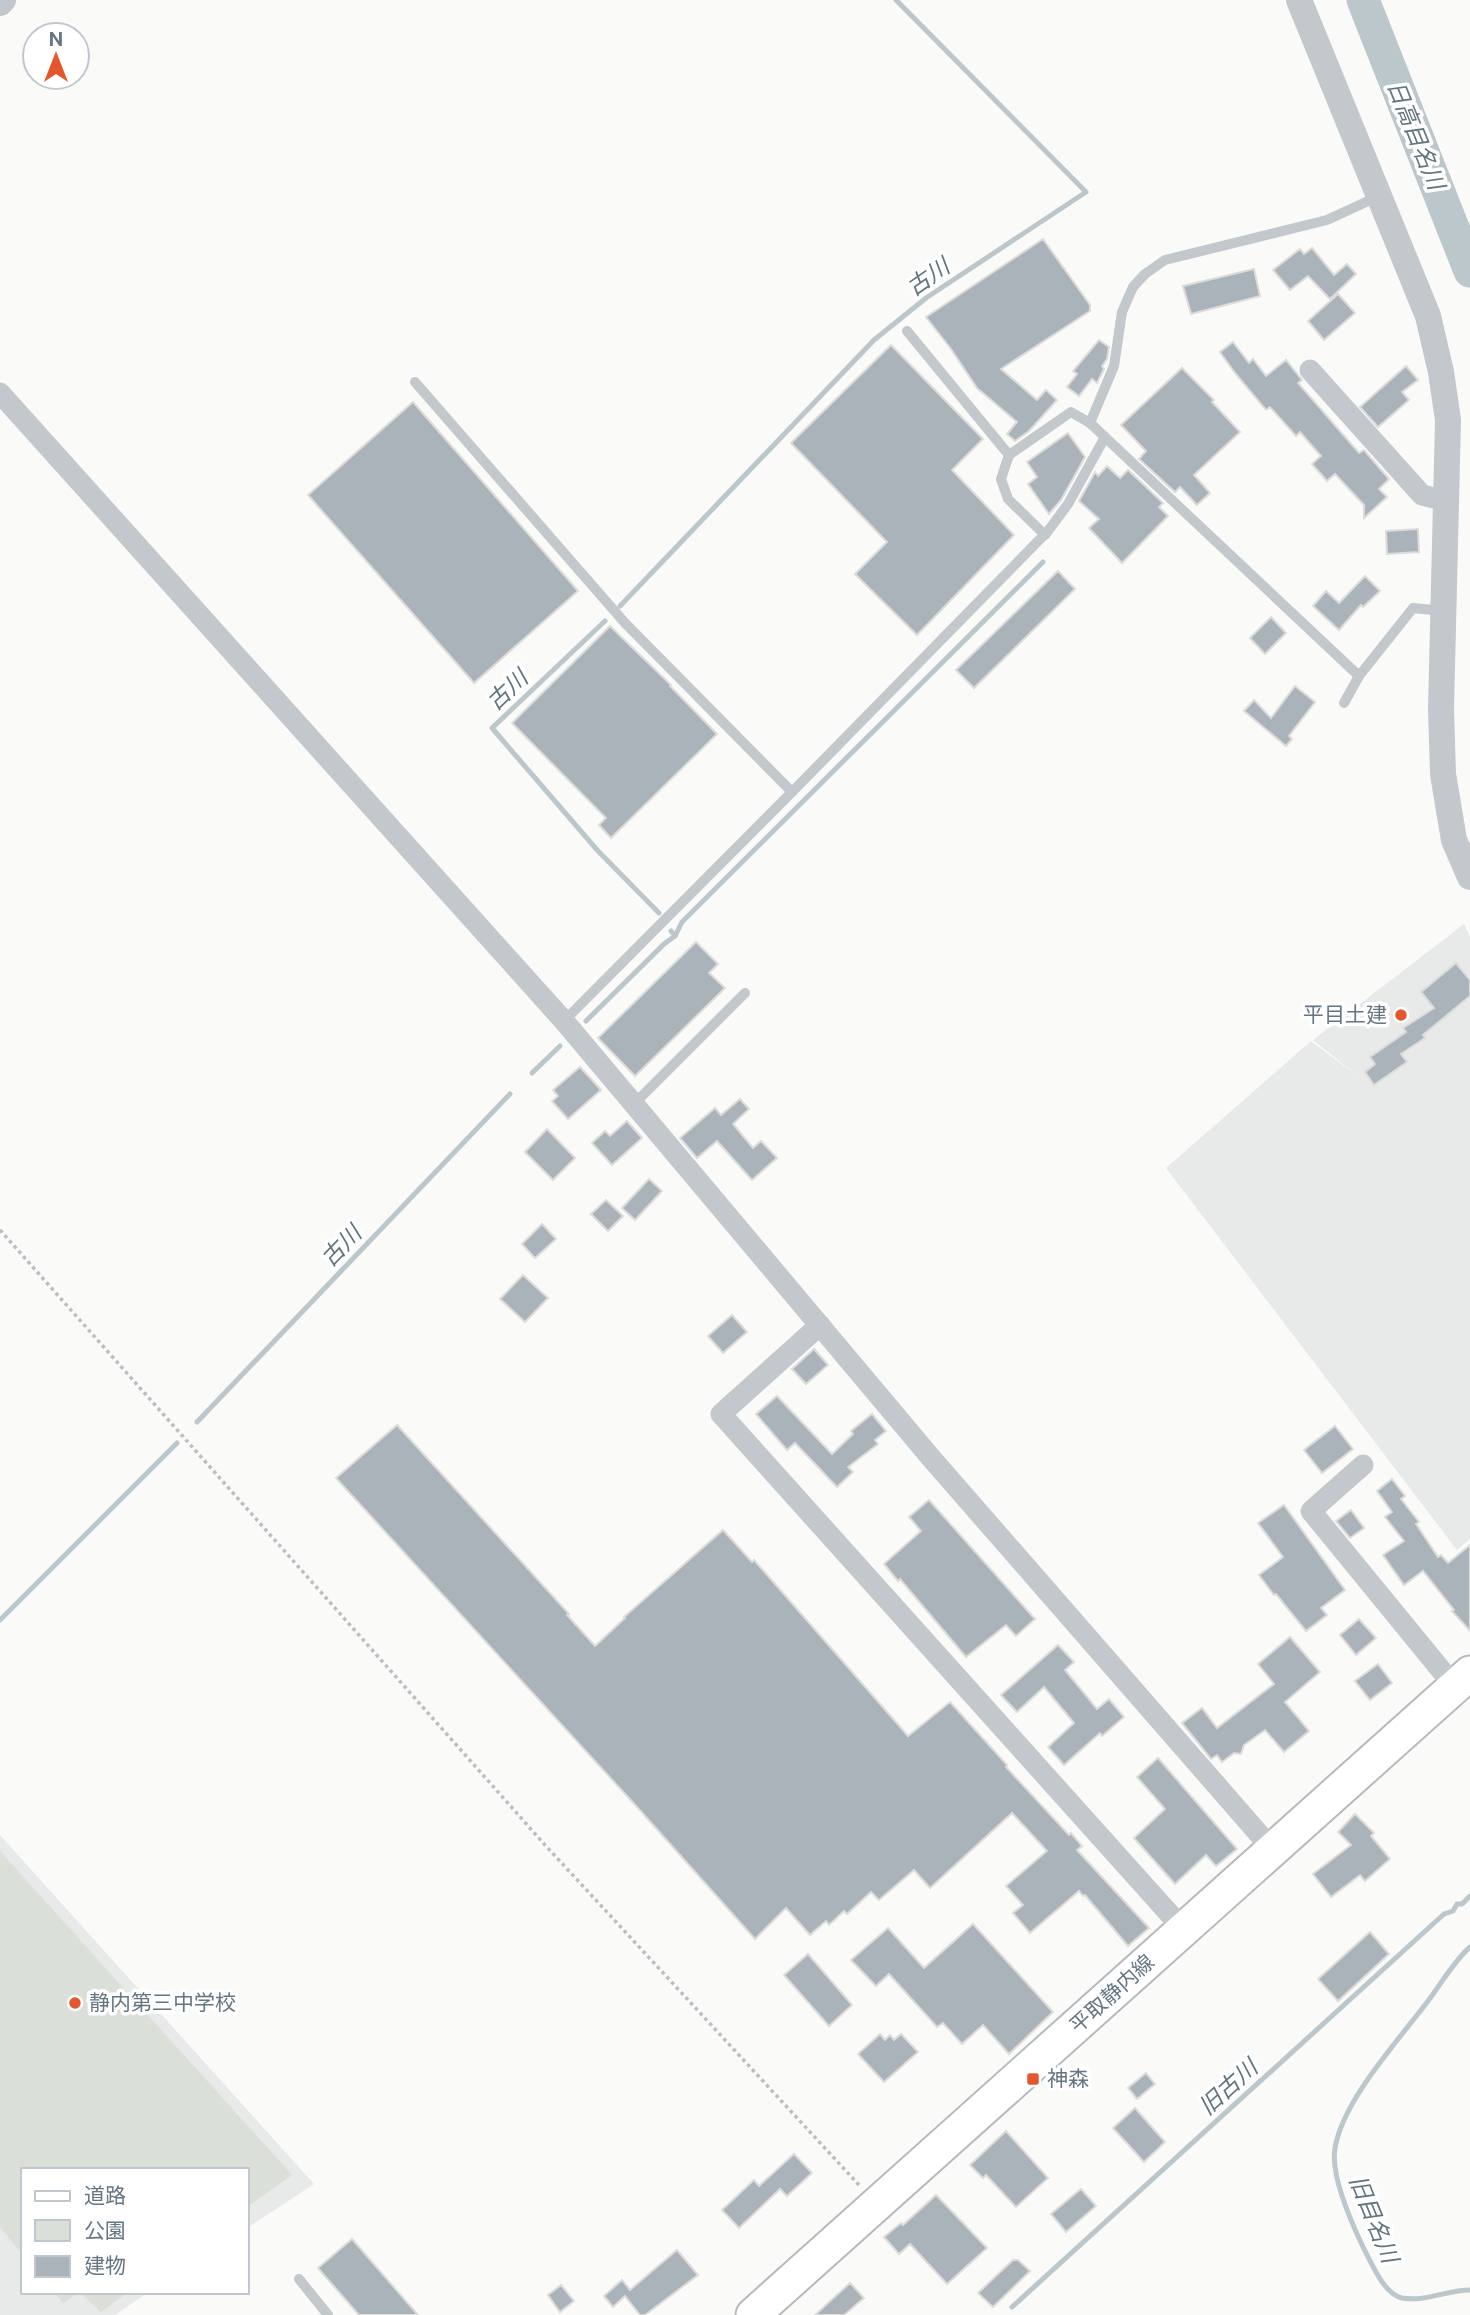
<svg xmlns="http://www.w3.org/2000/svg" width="1470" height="2315" viewBox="0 0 1470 2315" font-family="'Public Sans','Noto Sans JP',sans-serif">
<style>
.built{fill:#e8e9e9}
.green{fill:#dadfd7}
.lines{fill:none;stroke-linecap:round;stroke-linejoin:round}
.stream{stroke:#bbc7cb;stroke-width:5}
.river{stroke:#bbc7cb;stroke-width:33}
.building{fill:#aab3b9;stroke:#dcdcda;stroke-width:2}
.primary-casing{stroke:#b5babe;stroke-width:37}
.path{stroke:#bbbfc2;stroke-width:3.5;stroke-dasharray:3.5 3.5;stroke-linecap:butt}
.service{stroke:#c3c8cc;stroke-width:10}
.minor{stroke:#c3c8cc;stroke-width:21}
.tertiary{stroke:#c3c8cc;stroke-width:26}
.primary{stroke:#fff;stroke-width:33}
.poi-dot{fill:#e4572e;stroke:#fff;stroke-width:2.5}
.labels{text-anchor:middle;stroke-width:7;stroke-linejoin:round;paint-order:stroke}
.poi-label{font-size:21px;fill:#657683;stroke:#fff;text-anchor:start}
.street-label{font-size:21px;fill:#657683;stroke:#fff}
.water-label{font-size:23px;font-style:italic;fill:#60757c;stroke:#fff}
</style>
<rect width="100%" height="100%" fill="#fafaf8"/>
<g class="built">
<polygon points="1464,924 1470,937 1470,1539 1457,1550 1166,1168 1311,1041 1359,1077 1313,1040"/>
<polygon points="0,1835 314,2184 247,2228 247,2170 23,2170 23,2292 149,2292 115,2315 0,2315"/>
</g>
<g class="green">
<polygon points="0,1851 292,2175 247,2207 247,2170 23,2170 23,2255 0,2227"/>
<polygon points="54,2292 128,2292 101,2312 79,2292 63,2303"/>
</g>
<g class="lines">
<g class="stream">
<polyline points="620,606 874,340 926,298 1086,192 896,0"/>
<polyline points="605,621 492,728 598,851 659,913"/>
<polyline points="675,936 682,922 1043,562"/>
<polyline points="586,1021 664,944 675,936 671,931"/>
<polyline points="532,1073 560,1046"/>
<polyline points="197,1422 510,1094"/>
<polyline points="0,1620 177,1443"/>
<path d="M1470,1947C1454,1961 1441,1984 1428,2001C1398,2041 1343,2100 1335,2148C1330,2176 1352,2224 1364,2249C1372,2264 1384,2294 1402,2298C1426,2302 1447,2290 1470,2290"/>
<polyline points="1012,2307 1444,1914 1453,1911 1457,1904 1462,1904 1470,1896"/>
</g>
<polyline class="river" points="1363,0 1470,271"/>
</g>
<g class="building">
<polygon points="1043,239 1090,305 1090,311 1001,369 1037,400 1046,390 1057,400 1029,431 1015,441 1007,434 1017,422 977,388 951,349 926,317"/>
<polygon points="1312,248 1334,275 1347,264 1356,274 1330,299 1308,276 1290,290 1273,270 1300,249 1304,254"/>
<polygon points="1254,269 1260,296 1191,314 1183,286"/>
<polygon points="1338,294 1355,313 1324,340 1308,321"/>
<polygon points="1099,340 1109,347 1107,359 1102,366 1104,369 1097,383 1092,379 1079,396 1067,387 1077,374 1073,371"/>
<polygon points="1233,342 1249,363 1253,359 1266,376 1286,360 1302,380 1298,383 1359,453 1364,450 1389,479 1379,489 1387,497 1364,518 1364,505 1335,474 1327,481 1312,464 1321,456 1300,432 1296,436 1270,407 1266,410 1235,373 1220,352"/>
<polygon points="891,345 983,439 952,470 1014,535 917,635 855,574 887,542 791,443"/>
<polygon points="1406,366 1418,380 1402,392 1409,400 1378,427 1360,407"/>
<polygon points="1182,368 1214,400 1212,402 1240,432 1194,475 1210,493 1197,505 1180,487 1175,492 1139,459 1146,451 1121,425"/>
<polygon points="413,402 578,591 474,683 308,495"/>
<polygon points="1068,433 1085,457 1061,500 1049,514 1028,484 1037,477 1027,462"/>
<polygon points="1107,466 1120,478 1128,470 1163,503 1159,507 1168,516 1122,563 1089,528 1099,519 1079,501 1095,472 1098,476"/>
<polygon points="1418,529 1419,552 1387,554 1386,531"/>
<polygon points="1058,571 1075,589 974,688 956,670"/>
<polygon points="1365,576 1380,591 1363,607 1361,605 1339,630 1313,606 1326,591 1339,603"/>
<polygon points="1271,617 1286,633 1265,654 1250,638"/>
<polygon points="610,626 671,685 670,686 717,734 611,838 599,825 606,818 512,723"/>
<polygon points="1295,686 1315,702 1289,736 1292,739 1286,746 1244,711 1254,700 1271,718"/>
<polygon points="696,942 718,964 709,973 725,988 635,1076 598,1038"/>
<polygon points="1456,963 1470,980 1470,996 1423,1035 1425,1038 1401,1054 1407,1062 1374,1085 1365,1072 1375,1064 1370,1057 1406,1032 1403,1028 1434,1008 1421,992"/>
<polygon points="580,1067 601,1090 568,1119 552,1101 558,1096 553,1090"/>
<polygon points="740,1099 749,1109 733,1124 753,1148 761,1141 777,1158 752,1180 717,1141 697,1158 680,1138 715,1108 721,1115"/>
<polygon points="627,1121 642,1138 612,1165 592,1143 605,1131 610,1136"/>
<polygon points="547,1129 575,1158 553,1180 525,1152"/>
<polygon points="649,1179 662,1191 635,1220 622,1208"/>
<polygon points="606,1200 623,1216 608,1231 591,1214"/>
<polygon points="542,1224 556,1239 535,1258 522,1244"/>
<polygon points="523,1275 548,1298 525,1322 500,1299"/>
<polygon points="732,1315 747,1332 723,1353 708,1336"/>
<polygon points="814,1349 828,1365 806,1384 792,1369"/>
<polygon points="777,1396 832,1454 853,1434 851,1431 872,1414 886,1431 875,1440 878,1444 848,1467 853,1472 837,1487 795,1443 787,1450 756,1414"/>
<polygon points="397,1425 569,1614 567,1615 595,1646 625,1618 624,1617 723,1530 752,1562 754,1560 908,1736 950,1702 1007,1765 1006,1767 1069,1835 1071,1833 1082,1846 1077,1850 1149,1928 1128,1946 1085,1895 1083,1896 1079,1891 1030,1933 1013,1913 1023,1905 1006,1886 1047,1851 1012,1813 930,1888 914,1870 879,1900 871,1892 847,1914 844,1911 829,1925 826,1921 810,1935 786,1908 755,1939 638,1808 336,1478"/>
<polygon points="1335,1426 1353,1449 1322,1473 1304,1450"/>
<polygon points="1392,1479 1405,1496 1401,1499 1419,1522 1416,1524 1438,1557 1441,1555 1448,1563 1470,1545 1470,1631 1452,1611 1454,1610 1423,1571 1404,1585 1383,1555 1404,1541 1385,1517 1392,1512 1377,1491"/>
<polygon points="929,1500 1035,1619 1016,1636 1006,1625 966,1657 900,1579 898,1581 884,1564 921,1531 909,1517"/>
<polygon points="1284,1505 1345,1590 1321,1608 1327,1615 1306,1631 1276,1594 1274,1595 1259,1575 1283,1557 1258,1523"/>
<polygon points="1351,1510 1364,1528 1350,1538 1336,1521"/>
<polygon points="1359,1619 1376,1638 1356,1655 1340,1635"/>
<polygon points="1290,1637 1320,1672 1285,1702 1309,1731 1284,1752 1265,1730 1244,1745 1241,1754 1234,1753 1222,1762 1217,1755 1211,1759 1182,1723 1202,1708 1217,1728 1274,1684 1258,1664"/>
<polygon points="1058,1645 1074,1662 1065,1670 1097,1709 1109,1699 1124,1717 1102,1736 1100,1733 1064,1765 1048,1747 1074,1723 1044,1687 1017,1712 1001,1695"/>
<polygon points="1378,1664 1392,1683 1370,1700 1355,1681"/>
<polygon points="1158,1758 1237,1849 1216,1866 1206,1855 1175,1884 1134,1838 1165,1809 1137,1777"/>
<polygon points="1355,1814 1374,1833 1371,1836 1390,1859 1365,1881 1360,1875 1331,1897 1313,1874 1351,1845 1338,1832"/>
<polygon points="973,1924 1053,2012 1009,2054 983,2025 962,2044 943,2023 937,2027 889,1974 876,1986 851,1960 888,1928 924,1968"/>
<polygon points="1370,1932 1389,1954 1338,2001 1318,1979"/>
<polygon points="808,1954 852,2005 829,2026 784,1975"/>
<polygon points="880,2034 885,2040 890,2035 894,2040 901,2034 918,2052 884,2082 858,2054"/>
<polygon points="1146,2073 1155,2084 1137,2099 1128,2088"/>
<polygon points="1135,2108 1165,2142 1144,2162 1113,2128"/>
<polygon points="1006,2131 1048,2178 1016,2207 986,2175 983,2178 970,2165"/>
<polygon points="794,2154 812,2173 787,2196 780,2189 739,2228 722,2210 754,2180 759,2186"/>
<polygon points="1081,2189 1096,2206 1066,2232 1051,2214"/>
<polygon points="936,2195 987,2248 947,2284 910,2244 899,2254 884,2237 901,2223 903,2225"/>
<polygon points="352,2239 418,2315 359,2315 318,2268"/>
<polygon points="677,2250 698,2275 645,2315 640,2315 625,2296 613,2307 604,2296 622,2280 630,2290"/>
<polygon points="1013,2260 1018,2260 1030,2271 993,2307 978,2293"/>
<polygon points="850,2283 864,2298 844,2315 815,2315"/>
<polygon points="561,2285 574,2301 560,2312 548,2295"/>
</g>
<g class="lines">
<defs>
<polyline id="primary" points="753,2315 1470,1673"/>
</defs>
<use href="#primary" class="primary-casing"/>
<polyline class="path" points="0,1230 545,1845 859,2185"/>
<g class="service">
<polyline points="907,331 1009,455 1001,479 1008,499 1045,535 1068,504 1105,437"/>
<polyline points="415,382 625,623 792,792"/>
<polyline points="1009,455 1071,412 1090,423"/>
<polyline points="1359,676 1090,423 1114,366 1122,312 1133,287 1145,274 1165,260 1327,220 1379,196"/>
<polyline points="1344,703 1359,676 1413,608 1443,611"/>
<polyline points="564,1021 792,792 1045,534"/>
<polyline points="634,1104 745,993"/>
<polyline points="299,2279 328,2315"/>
</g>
<g class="minor">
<polyline points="1310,370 1422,495 1446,501"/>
<polyline points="0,393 564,1021 932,1459 1273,1850"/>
<polyline points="820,1325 721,1414 1184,1930"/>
<polyline points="1363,1465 1311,1511 1455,1687"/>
</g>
<g class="tertiary">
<polyline points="1299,0 1428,316 1441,372 1448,420 1441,709 1443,774 1454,840 1470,877"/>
<polyline points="0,3 3,0"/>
</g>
<use href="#primary" class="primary"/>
</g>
<g class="poi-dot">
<circle cx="1401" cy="1015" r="7"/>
<circle cx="75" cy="2003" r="7"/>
<rect x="1026" y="2072" width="14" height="14" rx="3.5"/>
</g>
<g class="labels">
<g class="poi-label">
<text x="1387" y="1022" text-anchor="end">平目土建</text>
<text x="89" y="2010">静内第三中学校</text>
<text x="1047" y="2086">神森</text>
</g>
<g class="street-label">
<text transform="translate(1112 1994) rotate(-42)" y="7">平取静内線</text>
</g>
<g class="water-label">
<text transform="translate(1416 135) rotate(68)" y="8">日高目名川</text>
<text transform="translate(928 277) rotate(-35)" y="8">古川</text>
<text transform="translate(507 690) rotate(-43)" y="8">古川</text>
<text transform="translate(341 1246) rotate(-46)" y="8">古川</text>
<text transform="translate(1228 2087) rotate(-42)" y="8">旧古川</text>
<text transform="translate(1374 2219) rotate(68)" y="8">旧目名川</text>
</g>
</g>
<rect x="21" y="2168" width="228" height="126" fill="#ffffff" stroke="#c1c8cd" stroke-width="2"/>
<rect x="35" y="2191" width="35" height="10" fill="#ffffff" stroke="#c1c8cd" stroke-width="2"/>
<text x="84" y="2203" font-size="21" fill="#657683">道路</text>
<rect x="35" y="2220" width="35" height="21" fill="#dadfd7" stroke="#c1c8cd" stroke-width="2"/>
<text x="84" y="2238" font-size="21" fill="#657683">公園</text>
<rect x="35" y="2256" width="35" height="21" fill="#aab3b9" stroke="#c1c8cd" stroke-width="2"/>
<text x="84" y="2273" font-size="21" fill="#657683">建物</text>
<g transform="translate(56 56)"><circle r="33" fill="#ffffff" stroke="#c1c8cd" stroke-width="2"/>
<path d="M0-5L12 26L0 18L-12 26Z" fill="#e4572e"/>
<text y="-10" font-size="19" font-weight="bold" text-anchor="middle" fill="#657683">N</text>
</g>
</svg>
